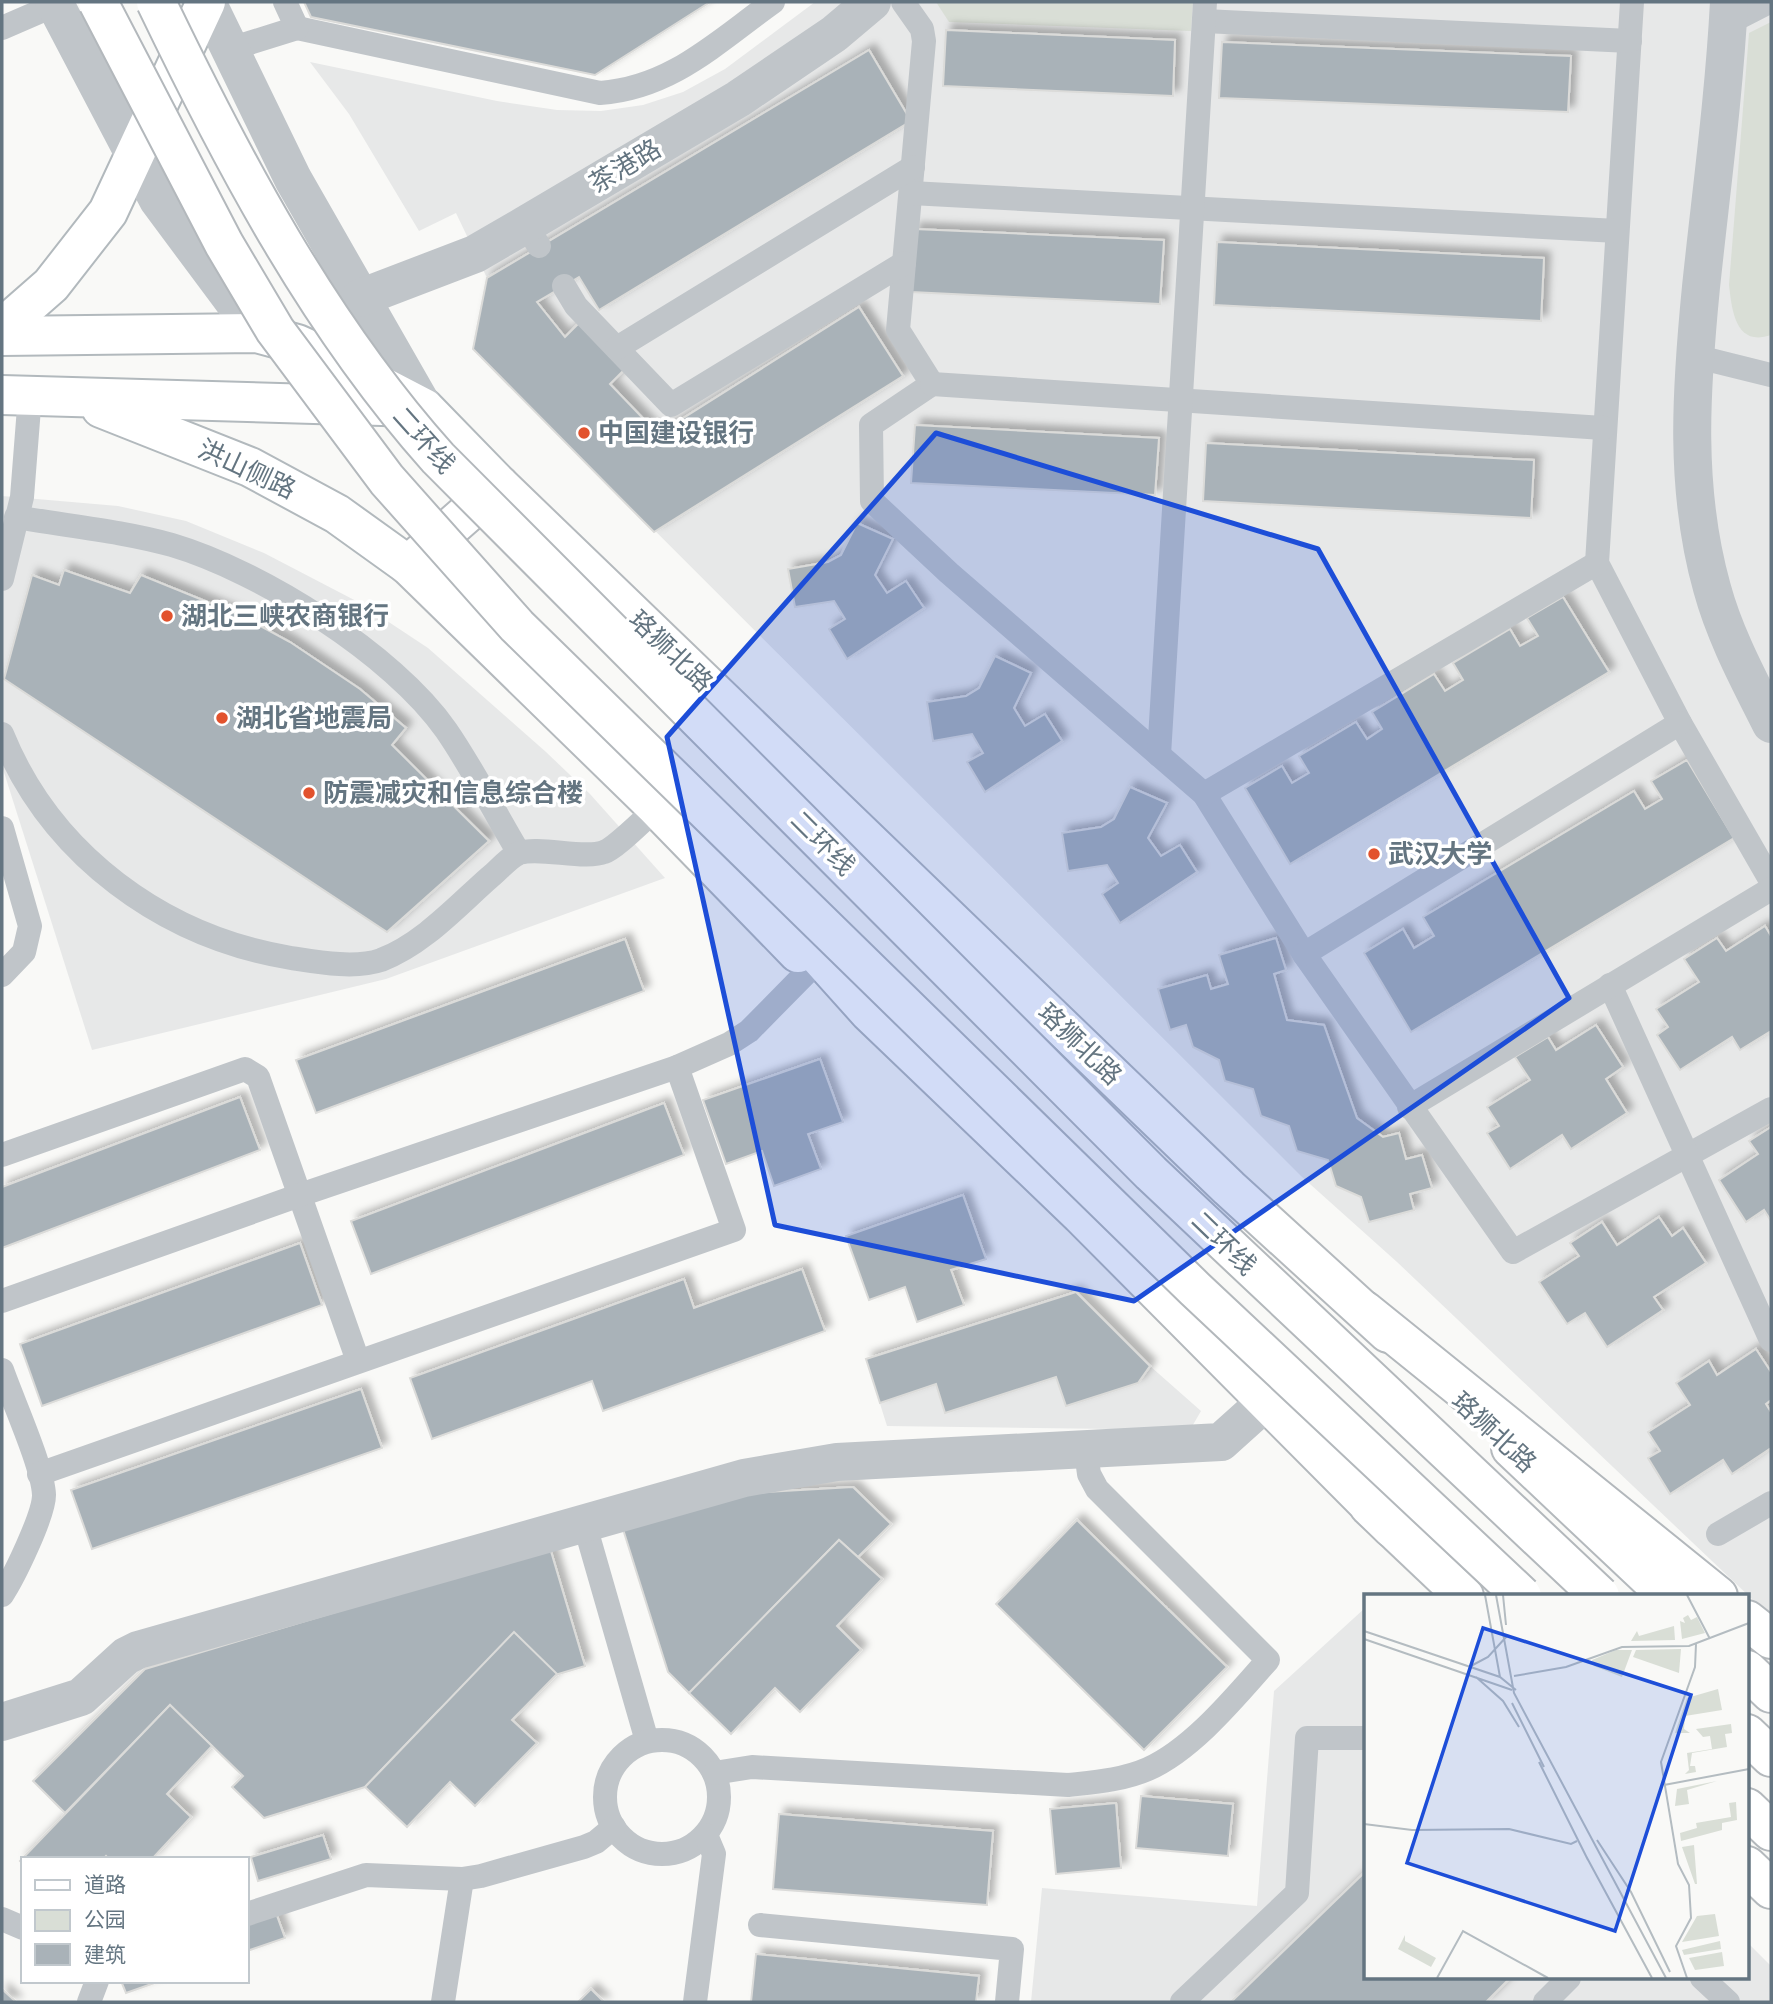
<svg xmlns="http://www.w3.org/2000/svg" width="1773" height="2004" viewBox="0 0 1773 2004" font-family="Commissioner,'Noto Sans SC',sans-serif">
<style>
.built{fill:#e7e8e8}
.green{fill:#d9ded6}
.building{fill:#a9b2b8;stroke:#dbdbd9;stroke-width:2;filter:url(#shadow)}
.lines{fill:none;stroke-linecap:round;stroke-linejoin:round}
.secondary-casing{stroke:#b2b9bd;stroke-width:42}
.primary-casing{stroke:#b4b9bd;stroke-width:42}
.trunk-casing{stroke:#b3b8bc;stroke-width:42}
.service{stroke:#c0c5c9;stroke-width:24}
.minor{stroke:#c0c5c9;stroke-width:38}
.secondary{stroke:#fff;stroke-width:38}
.primary{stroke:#fff;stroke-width:38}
.trunk{stroke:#fff;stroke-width:38}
.trunk-bridge-casing{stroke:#b3b8bc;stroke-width:42;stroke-linecap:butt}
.trunk-bridge{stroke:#fff;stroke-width:38}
.marked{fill:#1d4ed8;fill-opacity:0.2;stroke:#1d4ed8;stroke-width:5;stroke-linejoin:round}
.poi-dot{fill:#e2522d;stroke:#fff;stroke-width:2.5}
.labels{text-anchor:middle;stroke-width:7;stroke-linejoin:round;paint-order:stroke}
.street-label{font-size:26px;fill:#647581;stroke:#fff}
.poi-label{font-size:26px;font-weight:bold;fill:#647581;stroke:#fff;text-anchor:start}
.inset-road{fill:none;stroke:#b4bcc1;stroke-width:2}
.view{fill:#1d4ed8;fill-opacity:0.15;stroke:#1d4ed8;stroke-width:3.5}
.inset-edge{fill:none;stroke:#647581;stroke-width:3.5}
</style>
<defs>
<filter id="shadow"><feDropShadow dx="6" dy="-6" stdDeviation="3.5" flood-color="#0004"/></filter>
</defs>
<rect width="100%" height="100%" fill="#f9f9f7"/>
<g class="built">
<polygon points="815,2 1771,2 1771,1617 1397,1262 1301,1176 473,349 487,278 456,213 419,231 349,114 310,62 497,101 557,110 601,111 643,105 683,92 725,69"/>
<polygon points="2,496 118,506 186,521 264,553 360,603 428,648 546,752 590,794 665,878 386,979 92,1050 2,766"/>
<polygon points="1076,1292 1150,1366 1201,1411 1190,1430 887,1426 866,1359"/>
<polygon points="1365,1608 1365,1978 1747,1978 1747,1942 1771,1966 1771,2002 1031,2002 1042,1888 1257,1906 1274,1691"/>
</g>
<g class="green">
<polygon points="936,2 1193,2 1191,31 949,22"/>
<path d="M1771,22V335C1736,347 1732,312 1729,285L1749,33Z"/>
</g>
<g class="building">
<polygon points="304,2 710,2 595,75 311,17"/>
<polygon points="946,30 1175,40 1173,96 943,86"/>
<polygon points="1222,42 1571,56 1568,112 1219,98"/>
<polygon points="869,50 911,121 599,310 579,277 537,302 565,337 581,321 626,368 610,384 658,434 859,307 903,376 654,532 473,349 487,278"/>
<polygon points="914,229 1164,240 1160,304 911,292"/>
<polygon points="1217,242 1544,258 1541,321 1214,305"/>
<polygon points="915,425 1159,438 1155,495 911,483"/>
<polygon points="1206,443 1534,460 1531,518 1203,501"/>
<polygon points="857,523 893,539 875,575 887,593 906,581 924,608 847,659 829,629 845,619 834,601 795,607 788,569 828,562 841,555"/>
<polygon points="64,570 130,593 141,575 242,616 290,642 360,689 406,728 392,745 489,841 387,932 4,679 32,575 59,585"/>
<polygon points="1563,597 1609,672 1290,864 1245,788 1282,766 1292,783 1309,773 1299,756 1356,722 1367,739 1382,729 1372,712 1434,674 1445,691 1463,680 1453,663 1510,629 1520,646 1538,636 1527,618"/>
<polygon points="995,656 1031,673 1014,708 1025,726 1045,714 1062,741 985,792 967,762 983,753 972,734 933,741 927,702 966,696 979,688"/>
<polygon points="1687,760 1734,838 1411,1032 1364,953 1403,929 1414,948 1434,936 1423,917 1634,791 1645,809 1662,799 1651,781"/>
<polygon points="1130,787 1167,803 1148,838 1161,856 1180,845 1197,872 1120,923 1102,894 1118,883 1107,865 1068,871 1062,833 1101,827 1114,819"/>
<polygon points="1765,926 1771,936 1771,1031 1740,1050 1732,1037 1680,1070 1657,1035 1668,1027 1656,1009 1699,982 1684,959 1717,938 1726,951"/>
<polygon points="1276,938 1286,970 1274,974 1287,1020 1324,1025 1357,1118 1383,1137 1399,1133 1406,1159 1422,1155 1432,1188 1410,1194 1414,1210 1369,1222 1361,1197 1336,1186 1328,1160 1297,1151 1289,1126 1261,1116 1253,1089 1225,1081 1219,1060 1193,1047 1186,1025 1170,1030 1158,989 1207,975 1211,989 1228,984 1219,955"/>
<polygon points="625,939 644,991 316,1113 296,1060"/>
<polygon points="1596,1025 1623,1067 1606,1079 1627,1113 1571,1149 1562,1135 1510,1169 1487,1133 1499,1126 1487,1107 1530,1080 1515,1057 1548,1037 1556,1050"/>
<polygon points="820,1059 843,1122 808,1134 821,1169 774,1186 762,1151 726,1164 703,1100"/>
<polygon points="240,1097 260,1150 2,1248 2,1187"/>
<polygon points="664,1103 684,1155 371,1274 351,1221"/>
<polygon points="1771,1127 1771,1221 1764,1210 1746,1222 1719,1180 1758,1154 1749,1141"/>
<polygon points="963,1195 986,1259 951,1270 964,1305 917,1322 905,1287 869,1300 846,1236"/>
<polygon points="1659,1217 1672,1236 1683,1228 1706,1263 1654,1297 1663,1310 1607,1347 1585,1313 1567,1324 1539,1282 1579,1256 1570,1243 1602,1222 1617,1245"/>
<polygon points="300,1243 322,1305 42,1406 20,1344"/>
<polygon points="802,1269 825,1331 603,1411 592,1381 432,1439 410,1378 684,1279 694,1308"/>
<polygon points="1076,1292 1150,1366 1138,1383 1066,1406 1056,1377 945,1413 936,1384 880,1403 866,1359"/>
<polygon points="1756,1349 1771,1372 1771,1400 1766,1404 1771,1412 1771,1448 1732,1474 1723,1460 1670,1494 1648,1458 1660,1451 1648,1432 1690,1405 1676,1383 1709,1361 1717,1375"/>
<polygon points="361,1389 382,1448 92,1549 71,1490"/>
<polygon points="853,1487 891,1524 858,1557 839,1540 689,1693 668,1672 622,1526 730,1494"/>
<polygon points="1077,1520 1227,1667 1144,1750 996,1604"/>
<polygon points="839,1540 882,1579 837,1626 861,1650 800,1712 775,1688 731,1734 689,1693"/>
<polygon points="550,1548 585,1666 439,1710 365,1787 264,1818 232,1787 243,1776 170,1705 65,1813 33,1781 145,1669"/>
<polygon points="514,1632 557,1674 512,1720 537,1743 475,1806 450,1782 407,1827 365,1787"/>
<polygon points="170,1705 212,1746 167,1794 191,1817 152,1859 109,1859 106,1856 103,1859 23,1859 23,1864 20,1861"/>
<polygon points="1363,1792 1365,1792 1365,1849"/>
<polygon points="1141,1796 1233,1804 1228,1856 1136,1848"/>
<polygon points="1116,1803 1121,1868 1056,1874 1050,1809"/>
<polygon points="779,1814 993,1831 987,1905 773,1889"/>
<polygon points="323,1835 331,1859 258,1881 251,1857"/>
<polygon points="1365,1872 1365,1978 1510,1978 1486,2002 1231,2002"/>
<polygon points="276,1913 285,1938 247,1951 247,1923"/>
<polygon points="756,1954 979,1976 976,2002 751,2002"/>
<polygon points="121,1981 160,1981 126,1993"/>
<polygon points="2,1989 16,2002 2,2002"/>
<polygon points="591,1989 604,2002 578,2002"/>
</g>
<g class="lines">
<defs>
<g id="secondary">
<polyline points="2,328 51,285 108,212 206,2"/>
<polyline points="2,336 257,333 297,344 328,358 424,408 499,485"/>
<polyline points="2,395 416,407"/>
<polyline points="101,408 250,467 337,514 408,565"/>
</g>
<g id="primary">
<polyline points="798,953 657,808 408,565 499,485 1229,1188 1388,1333"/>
<polyline points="1511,1448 1668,1596"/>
<polyline points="1369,1506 1464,1596"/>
<polyline points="1747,1670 1771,1693"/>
<polyline points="1747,1866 1771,1889"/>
</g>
<g id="trunk">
<polyline points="756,877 808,944 869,1012 1081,1215 1392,1528"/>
<polyline points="1365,1311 1718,1596"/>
<polyline points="1747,1620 1771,1639"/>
<polyline points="1747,1734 1771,1757"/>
<polyline points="1747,1808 1771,1831"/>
</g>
</defs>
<use href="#secondary" class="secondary-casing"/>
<use href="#primary" class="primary-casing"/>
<use href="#trunk" class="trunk-casing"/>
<g class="service">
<polyline points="903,2 922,29 924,41 898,330 932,384 871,425 872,501 949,573 1204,794 1304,954 1513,1252 1771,1109"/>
<polyline points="1632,2 1597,563 1680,723 1771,881"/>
<polyline points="1204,21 1630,41"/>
<polyline points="1728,23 1769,2"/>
<polyline points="2,28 55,5"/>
<path d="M297,28L600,93C671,88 717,42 773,2"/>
<polyline points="230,49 297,28 285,2"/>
<polyline points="911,193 1617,231"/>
<polyline points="525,225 539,246"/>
<polyline points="564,286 576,306 671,405 904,263"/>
<polyline points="617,348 913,167"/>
<polyline points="1694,356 1771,375"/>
<polyline points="932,384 1603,428"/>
<path d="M16,517C67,526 122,531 172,545C260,571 393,654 446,730C473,769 495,813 519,853"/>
<polyline points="2,579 22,497 30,395"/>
<path d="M2,734C51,855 163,937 291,958C317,962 355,969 381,960C423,944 457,906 490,877C498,871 509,857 519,853C539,846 585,860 604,852C616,848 645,818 657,808"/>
<polyline points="1159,755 1205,2"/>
<polyline points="1204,794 1597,563"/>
<polyline points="2,828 30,926 24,952 2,975"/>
<polyline points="1304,954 1680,723"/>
<polyline points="1610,985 1771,1340"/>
<polyline points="1409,1107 1771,889"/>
<polyline points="2,1155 245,1069 258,1077 358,1361"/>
<polyline points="2,1301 300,1195 677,1067 729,1044 749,1031 812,967"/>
<path d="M2,1370C12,1399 43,1467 44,1495C44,1515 14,1577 2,1595"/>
<polyline points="39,1474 734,1230 677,1067"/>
<polyline points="584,1522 647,1741"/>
<polyline points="1718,1534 1771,1503"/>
<circle cx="662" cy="1797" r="57"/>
<path d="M714,1773L752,1767L1068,1785C1095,1782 1123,1780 1148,1769C1193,1749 1236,1696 1268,1660L1097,1489L1089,1474L1086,1451"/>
<polyline points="247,1914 366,1875 462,1879 481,1876 584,1847 596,1842 614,1827"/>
<polyline points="2,1919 23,1928"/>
<polyline points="760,1925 1012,1949 1007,2002"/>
<polyline points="1702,1978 1728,2002"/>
<polyline points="89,2002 97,1981"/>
<polyline points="443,2002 462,1879"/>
<polyline points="695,2002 714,1854 706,1835"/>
<polyline points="1182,2002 1297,1893 1307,1738 1365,1738"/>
<polyline points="1545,2002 1569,1978"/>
</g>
<g class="minor">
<polyline points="54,2 158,200 257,333"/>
<polyline points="207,2 293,179 424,408"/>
<path d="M1729,2C1724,97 1711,192 1701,287C1691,389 1684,488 1712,588C1725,636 1749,680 1771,724"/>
<polyline points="360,298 475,254 525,225 738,99 834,34 872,2"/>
<polyline points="2,1722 81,1697 126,1656 138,1650 744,1478 837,1462 1221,1442 1260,1407"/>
</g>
<use href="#secondary" class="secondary"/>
<use href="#primary" class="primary"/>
<use href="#trunk" class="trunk"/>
<defs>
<g id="trunk-bridge">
<polyline points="98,2 224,244 275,330 387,480 517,626 1195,1289 1522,1596"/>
<path d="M156,2C233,162 319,325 438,458L1151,1173L1600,1596"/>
</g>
</defs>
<use href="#trunk-bridge" class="trunk-bridge-casing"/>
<use href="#trunk-bridge" class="trunk-bridge"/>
</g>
<path class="marked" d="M936,433L1318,549L1569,998L1134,1301L775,1225L667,737Z"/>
<g class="poi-dot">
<circle cx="584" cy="433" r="7"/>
<circle cx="167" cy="616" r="7"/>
<circle cx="222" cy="718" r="7"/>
<circle cx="309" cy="793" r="7"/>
<circle cx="1374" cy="854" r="7"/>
</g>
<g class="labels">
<g class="street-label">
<text transform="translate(625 166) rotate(-31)" y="9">茶港路</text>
<text transform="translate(424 440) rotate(48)" y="9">二环线</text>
<text transform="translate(247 469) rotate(25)" y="9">洪山侧路</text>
<text transform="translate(671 651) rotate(44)" y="9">珞狮北路</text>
<text transform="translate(823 843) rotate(45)" y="9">二环线</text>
<text transform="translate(1080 1044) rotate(44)" y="9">珞狮北路</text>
<text transform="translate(1224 1243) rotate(44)" y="9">二环线</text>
<text transform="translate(1494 1432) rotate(43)" y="9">珞狮北路</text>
</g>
<g class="poi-label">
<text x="598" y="442">中国建设银行</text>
<text x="181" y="625">湖北三峡农商银行</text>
<text x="236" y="727">湖北省地震局</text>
<text x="323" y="802">防震减灾和信息综合楼</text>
<text x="1388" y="863">武汉大学</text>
</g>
</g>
<g transform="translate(1364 1594)">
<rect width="385" height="385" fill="#f9f9f7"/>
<path d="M324,21L327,26L333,23L341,39L318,45L316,27L321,29L319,24ZM310,32L311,46L267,47L273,37L275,42ZM317,55L315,79L269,63L272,56ZM252,56H268L258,83L230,72L228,66ZM354,95L358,116L321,122L320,135L326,139H311L323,104ZM367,130L368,139L361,140L363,153L328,159L326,172H331L332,178L321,180L325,176L323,159L348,155L346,142L339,143L332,135ZM353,187L323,196L325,210L311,212L313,195ZM372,208L373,226L358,229V236L317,247L316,239L333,234L332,229L367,223L365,209ZM330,251L333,290H331L318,253ZM351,320L355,342L318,348L333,322ZM41,341V347L72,364L67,373L34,355ZM356,347L357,355L320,361L318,356ZM358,358L360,372L331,376L325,364Z" fill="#d9ded6"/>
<path class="inset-road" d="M121,1L136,83M132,1L150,99L302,384M139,1L142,31M323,1L346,45M0,37L136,83L152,96M0,45L148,96M105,73L124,63L143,42M150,82L202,73L258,53L325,52L385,29M112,83L139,107L155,133M148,109L180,173M175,168L224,266M300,191L385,175M0,230L48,236L145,235L207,250L213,247M233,246L267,298L306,378M222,262L288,384M73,384L99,337L184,384M323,384L312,352L327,324L325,291L314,270L297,168L331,73L332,50"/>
<path class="view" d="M119,34L327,101L251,337L43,269Z"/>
<rect width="385" height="385" class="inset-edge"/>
</g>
<rect width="1773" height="2004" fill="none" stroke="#647581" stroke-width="7"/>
<rect x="21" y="1857" width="228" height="126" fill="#ffffff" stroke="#c1c8cd" stroke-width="2"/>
<rect x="35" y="1880" width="35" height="10" fill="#ffffff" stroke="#c1c8cd" stroke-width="2"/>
<text x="84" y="1892" font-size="21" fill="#647581">道路</text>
<rect x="35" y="1910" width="35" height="21" fill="#d9ded6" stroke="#c1c8cd" stroke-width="2"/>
<text x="84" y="1927" font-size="21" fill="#647581">公园</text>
<rect x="35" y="1944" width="35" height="21" fill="#a9b2b8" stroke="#c1c8cd" stroke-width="2"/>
<text x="84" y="1962" font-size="21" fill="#647581">建筑</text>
</svg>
